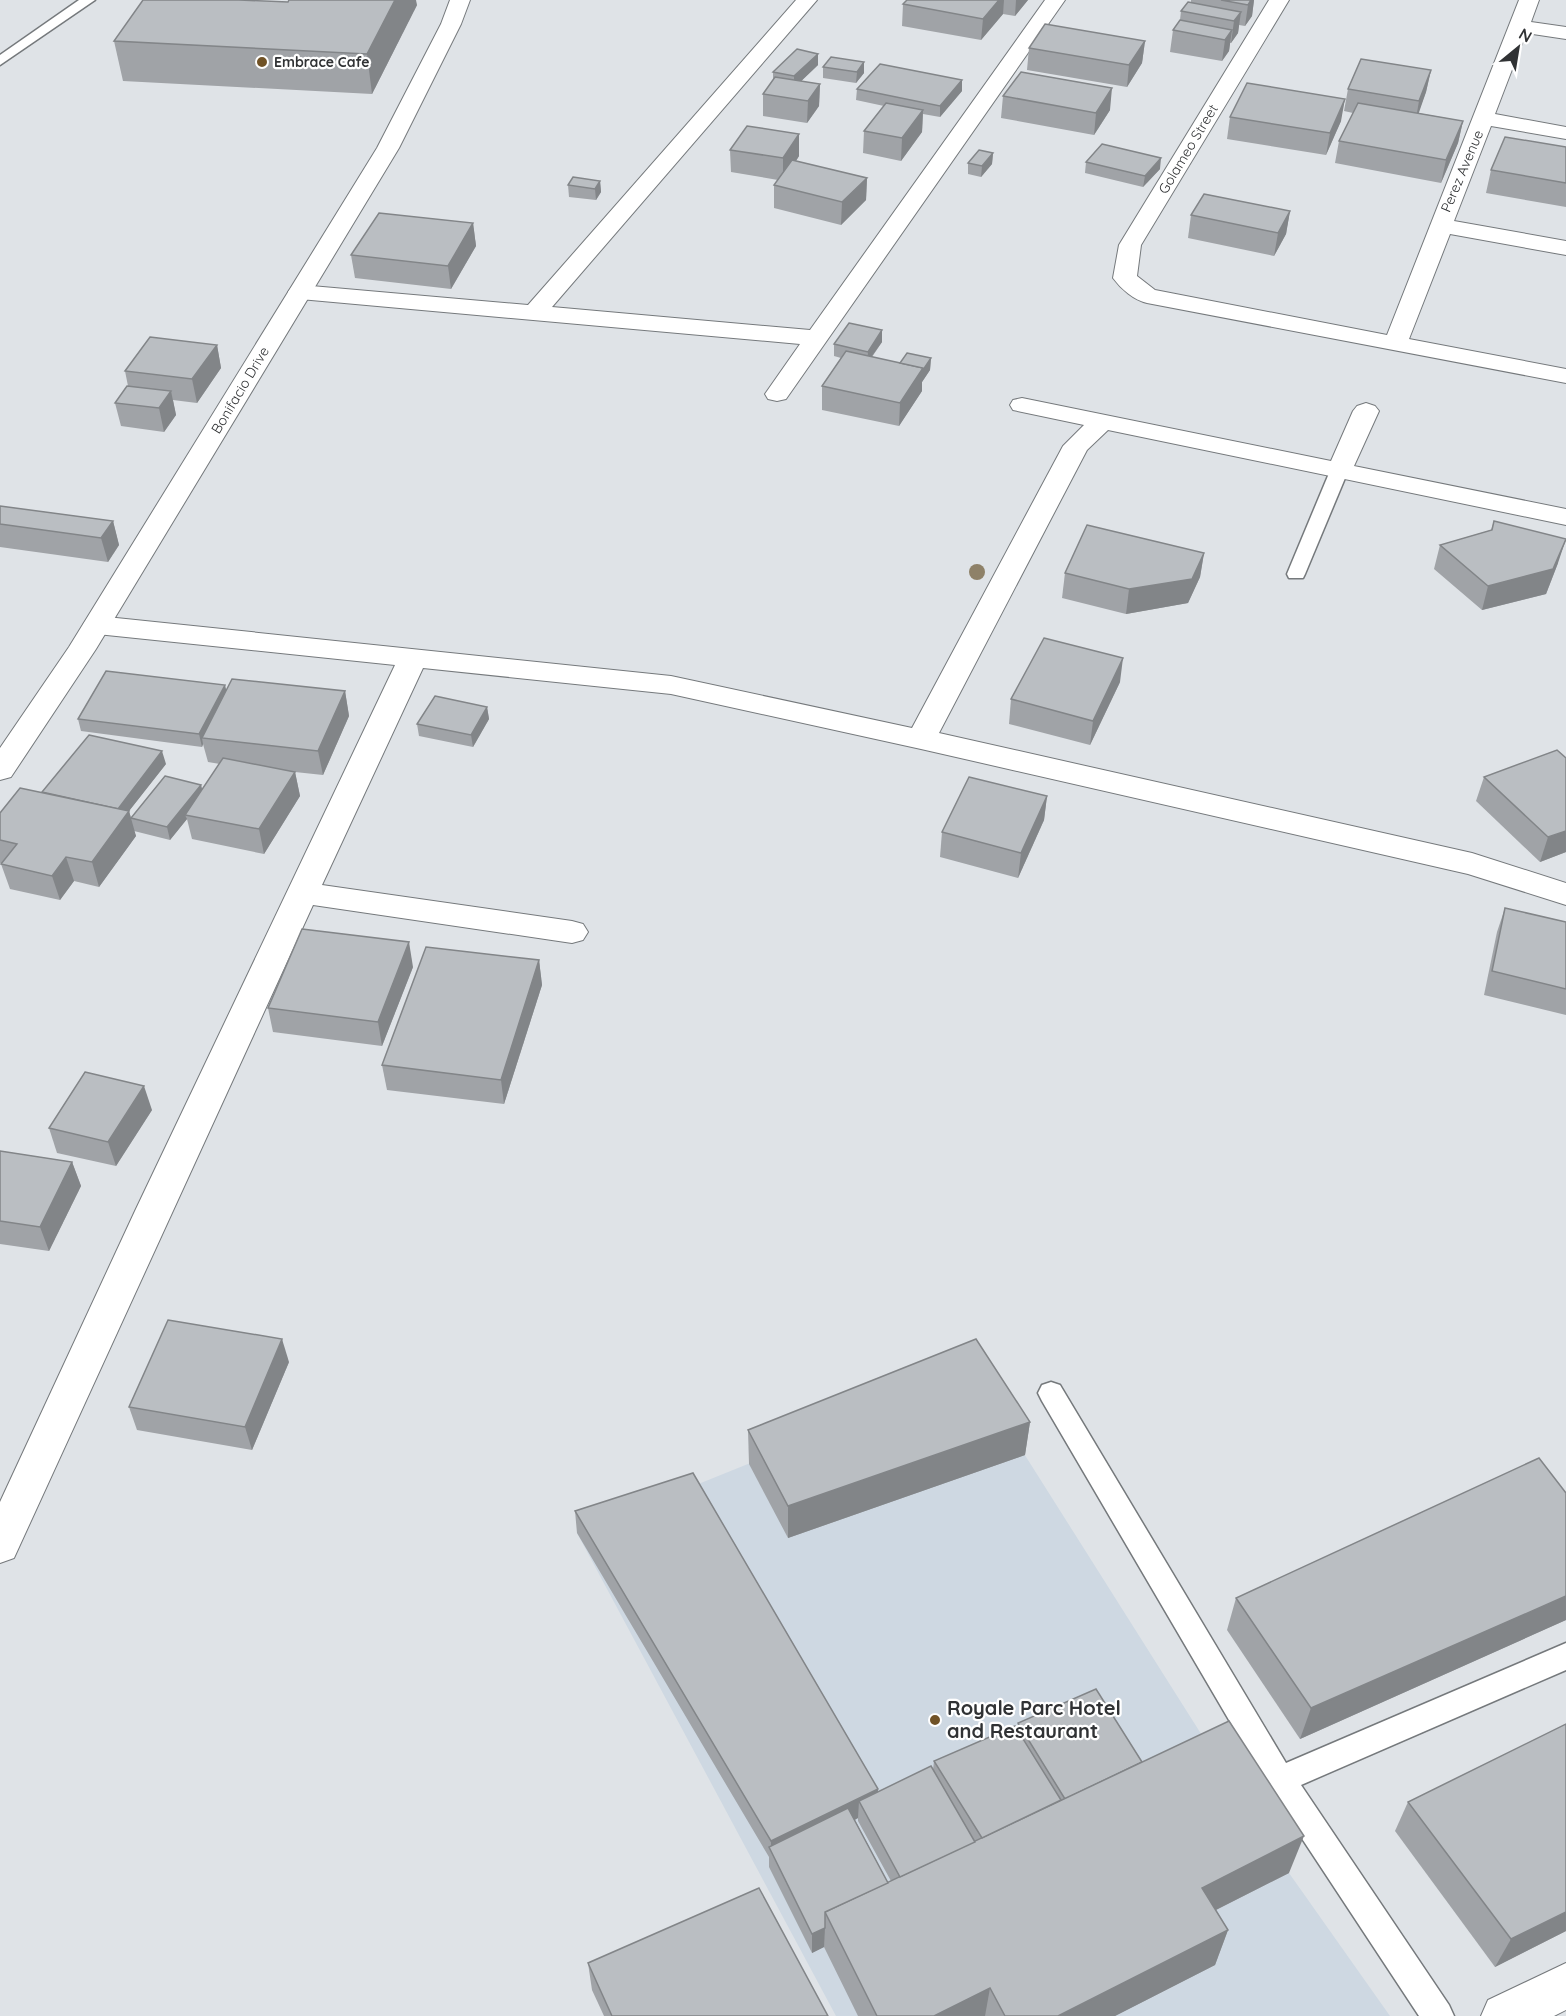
<svg xmlns="http://www.w3.org/2000/svg" width="1566" height="2016" viewBox="0 0 1566 2016" font-family="Quicksand,sans-serif">
<style>
.built{fill:#ced8e2}
.lines{fill:none;stroke-linecap:round;stroke-linejoin:round}
.service-casing{stroke:#75797c;stroke-width:3}
.minor-casing{stroke:#75797c;stroke-width:2}
.tertiary-casing{stroke:#75797c;stroke-width:2}
.primary-casing{stroke:#75797c;stroke-width:2}
.service{fill:#fff;fill-rule:evenodd}
.minor{fill:#fff;fill-rule:evenodd}
.tertiary{fill:#fff;fill-rule:evenodd}
.primary{fill:#fff;fill-rule:evenodd}
.tree{fill:#8e8168}
.wall{fill:#a0a3a7;fill-rule:evenodd}
.shaded-wall{fill:#828588}
.building{fill:#babec2;stroke:#828588;stroke-width:1.5}
.poi-dot{fill:#705226;stroke:#fff;stroke-width:2}
.labels{text-anchor:middle;stroke-width:4.5;stroke-linejoin:round;paint-order:stroke}
.far-poi-label{font-size:14px;font-weight:bold;fill:#303234;stroke:#fff;text-anchor:start}
.far-street-label{font-size:14px;fill:#303234;stroke:#fff}
.near-poi-label{font-size:20px;font-weight:bold;fill:#303234;stroke:#fff;text-anchor:start}
</style>
<rect width="100%" height="100%" fill="#dfe3e7"/>
<polygon class="built" points="973,1373 1289,1873 1390,2016 836,2016 577,1533"/>
<g class="lines">
<defs>
<g id="service">
<polygon points="79,0 95,0 0,65 0,55"/>
<polygon points="1339,466 1345,467 1348,471 1305,574 1303,578 1289,578 1287,574 1330,471 1333,467"/>
<polygon points="1051,1382 1060,1385 1286,1763 1566,1643 1566,1670 1301,1785 1449,2005 1454,2016 1419,2016 1270,1790 1042,1401 1038,1393 1042,1385"/>
</g>
<g id="minor">
<polygon points="796,0 817,0 552,307 810,330 1045,0 1065,0 786,399 777,401 768,399 765,394 800,344 300,299 292,297 288,292 292,287 300,285 528,305"/>
<path d="M1269,0H1289L1141,245L1137,276L1155,290L1387,335L1519,0H1539L1531,22L1566,27V39L1526,33L1495,114L1566,127V139L1491,126L1454,221L1566,241V255L1450,234L1409,339L1566,369V383L1147,303C1134,300 1121,289 1113,278L1119,245Z"/>
<polygon points="1022,398 1331,461 1353,411 1357,406 1366,403 1375,406 1379,411 1354,466 1566,509 1566,525 1108,430 1087,450 939,733 1472,853 1566,883 1566,905 1468,874 921,749 671,694 423,668 322,885 572,921 583,924 588,932 583,940 572,943 313,905 14,1558 0,1563 0,1502 135,1211 395,665 97,634 87,631 83,625 87,619 97,616 671,676 912,728 1063,446 1084,425 1013,410 1010,405 1013,400"/>
</g>
<polygon id="tertiary" points="450,0 470,0 461,24 399,148 96,649 11,777 0,780 0,748 69,647 377,148 441,24"/>
<polygon id="primary" points="1566,1963 1566,2010 1554,2016 1481,2016 1488,2000"/>
</defs>
<use href="#service" class="service-casing"/>
<use href="#minor" class="minor-casing"/>
<use href="#tertiary" class="tertiary-casing"/>
<use href="#primary" class="primary-casing"/>
<use href="#service" class="service"/>
<use href="#minor" class="minor"/>
<use href="#tertiary" class="tertiary"/>
<use href="#primary" class="primary"/>
</g>
<circle class="tree" cx="977" cy="572" r="8"/>
<g class="wall">
<polygon points="907,0 1028,0 1015,16 1003,14 981,40 902,26 903,4"/>
<polygon points="1191,0 1254,0 1252,16 1245,26 1239,25 1238,33 1231,43 1230,43 1229,51 1222,61 1170,52 1173,30 1180,20 1181,11 1191,3"/>
<polygon points="288,2 417,5 372,94 123,81 114,41"/>
<polygon points="1145,41 1142,63 1127,87 1027,70 1029,48"/>
<polygon points="818,54 818,65 801,81 820,84 819,106 807,123 763,116 763,94 773,81 773,72"/>
<polygon points="864,62 864,73 856,83 823,78 823,67"/>
<polygon points="1431,70 1426,92 1418,113 1463,121 1458,143 1441,183 1335,163 1339,141 1353,113 1344,111 1348,89"/>
<polygon points="962,80 962,91 940,117 923,114 922,132 901,161 863,153 864,131 884,106 856,100 857,89"/>
<polygon points="1003,96 1110,110 1094,135 1001,118"/>
<polygon points="1230,117 1341,121 1326,155 1227,139"/>
<polygon points="799,134 799,156 796,161 867,178 866,200 841,225 774,208 774,185 778,180 731,172 730,150"/>
<polygon points="1566,147 1566,207 1486,193 1491,170"/>
<polygon points="993,153 992,164 981,177 968,174 968,163"/>
<polygon points="1086,162 1160,169 1143,187 1085,173"/>
<polygon points="600,181 601,192 596,200 569,197 568,185"/>
<polygon points="1290,211 1286,234 1274,256 1188,238 1191,215"/>
<polygon points="473,223 476,246 451,289 355,278 351,255"/>
<polygon points="882,342 872,357 900,363 931,358 930,370 922,382 922,391 899,426 822,410 822,386 841,358 834,356 834,344"/>
<polygon points="217,345 221,368 197,403 173,400 176,415 164,432 121,426 115,403 128,386 125,371"/>
<polygon points="0,506 113,521 119,545 108,562 0,547"/>
<polygon points="1494,521 1558,563 1546,594 1482,610 1434,569 1440,545 1491,530"/>
<polygon points="1204,553 1200,577 1188,603 1126,614 1062,598 1065,573"/>
<polygon points="1120,682 1090,745 1009,724 1011,699"/>
<polygon points="226,690 345,691 349,716 323,775 295,772 300,796 264,854 192,839 187,819 170,840 134,831 136,836 99,887 74,881 60,900 10,889 1,864 2,863 0,863 0,813 166,764 129,811 131,818 201,785 202,790 220,764 208,762 203,744 202,747 81,731 78,719"/>
<polygon points="487,707 489,719 473,747 419,736 417,724"/>
<polygon points="1566,758 1566,852 1540,862 1476,801 1484,777"/>
<polygon points="1047,796 1044,820 1018,878 940,857 942,832"/>
<polygon points="1505,908 1566,922 1566,1015 1484,995 1497,932"/>
<polygon points="539,960 542,985 504,1104 387,1090 382,1065"/>
<polygon points="413,967 382,1046 273,1032 268,1008"/>
<polygon points="152,1110 116,1166 57,1153 49,1128"/>
<polygon points="0,1151 72,1162 81,1186 49,1251 0,1244"/>
<polygon points="289,1362 252,1450 137,1430 129,1407"/>
<polygon points="1030,1422 1025,1455 788,1538 749,1464 748,1430"/>
<polygon points="1566,1493 1566,1620 1300,1739 1227,1630 1236,1598"/>
<path d="M575,1511L878,1789V1792L933,1770L934,1761L1017,1728L1018,1723L1142,1762L1289,1873L1216,1910L1228,1930L1215,1965L1115,2016H858L824,1947L812,1953L769,1867V1857L577,1533ZM858,1818V1821L891,1881L888,1883L855,1820Z"/>
<polygon points="1408,1802 1566,1931 1495,1967 1395,1831"/>
<polygon points="588,1963 828,2016 604,2016 592,1990"/>
</g>
<g class="shaded-wall">
<polygon points="395,0 416,0 417,5 372,94 367,54"/>
<polygon points="999,0 1004,0 1003,14 981,40 983,19"/>
<polygon points="1016,0 1028,0 1015,16"/>
<polygon points="1251,0 1254,0 1252,16 1245,26 1248,5"/>
<polygon points="1241,12 1238,33 1231,43 1234,21"/>
<polygon points="1232,30 1229,51 1222,61 1225,40"/>
<polygon points="1145,41 1142,63 1127,87 1129,65"/>
<polygon points="818,54 818,65 794,88 794,76"/>
<polygon points="864,62 864,73 856,83 857,72"/>
<polygon points="1431,70 1426,92 1415,124 1419,101"/>
<polygon points="962,80 962,91 940,117 940,106"/>
<polygon points="820,84 819,106 807,123 808,101"/>
<polygon points="1112,88 1110,110 1094,135 1096,113"/>
<polygon points="1345,99 1341,121 1326,155 1330,133"/>
<polygon points="923,110 922,132 901,161 902,138"/>
<polygon points="1463,121 1458,143 1441,183 1446,160"/>
<polygon points="799,134 799,156 783,181 783,158"/>
<polygon points="993,153 992,164 981,177 982,166"/>
<polygon points="1161,158 1160,169 1143,187 1145,176"/>
<polygon points="867,178 866,200 841,225 842,202"/>
<polygon points="600,181 601,192 596,200 595,189"/>
<polygon points="1290,211 1286,234 1274,256 1278,233"/>
<polygon points="473,223 476,246 451,289 448,266"/>
<polygon points="882,330 882,342 867,363 868,352"/>
<polygon points="217,345 221,368 197,403 192,379"/>
<polygon points="931,358 930,370 922,382 922,391 899,426 900,403 923,368"/>
<polygon points="171,391 176,415 164,432 159,408"/>
<polygon points="113,521 119,545 108,562 101,538"/>
<polygon points="1566,539 1558,563 1546,594 1482,610 1488,586"/>
<polygon points="1204,553 1200,577 1188,603 1126,614 1129,589"/>
<polygon points="1123,658 1120,682 1090,745 1093,721"/>
<polygon points="225,685 228,697 202,738 203,744 202,747 199,734"/>
<polygon points="345,691 349,716 323,775 318,751"/>
<polygon points="487,707 489,719 473,747 471,735"/>
<polygon points="162,751 166,764 129,811 136,836 99,887 92,862 115,813"/>
<polygon points="295,772 300,796 264,854 259,829"/>
<polygon points="201,785 204,797 185,815 187,819 170,840 167,827"/>
<polygon points="1047,796 1044,820 1018,878 1021,853"/>
<polygon points="1566,831 1566,852 1540,862 1548,837"/>
<polygon points="66,857 74,881 60,900 52,876"/>
<polygon points="409,942 413,967 382,1046 378,1022"/>
<polygon points="539,960 542,985 504,1104 501,1080"/>
<polygon points="144,1086 152,1110 116,1166 108,1142"/>
<polygon points="72,1162 81,1186 49,1251 40,1227"/>
<polygon points="282,1339 289,1362 252,1450 245,1427"/>
<polygon points="1030,1422 1025,1455 788,1538 788,1506"/>
<polygon points="1566,1596 1566,1620 1300,1739 1311,1708"/>
<polygon points="878,1789 877,1809 859,1801 858,1818 775,1859 771,1851 771,1841"/>
<polygon points="1304,1836 1289,1873 1190,1923 1202,1888"/>
<polygon points="1566,1912 1566,1931 1495,1967 1511,1939"/>
<polygon points="825,1928 824,1947 812,1953 812,1934"/>
<polygon points="1228,1930 1215,1965 1115,2016 1058,2016"/>
<polygon points="990,1988 985,2016 934,2016"/>
</g>
<g class="building">
<polygon points="143,0 239,0 288,2 289,0 395,0 367,54 114,41"/>
<polygon points="907,0 999,0 983,19 903,4"/>
<polygon points="1221,0 1251,0 1248,5"/>
<polygon points="1188,2 1241,12 1234,21 1181,11"/>
<polygon points="1180,20 1232,30 1225,40 1173,30"/>
<polygon points="1045,24 1145,41 1129,65 1029,48"/>
<polygon points="797,49 818,54 794,76 773,72"/>
<polygon points="831,57 864,62 857,72 823,67"/>
<polygon points="1361,59 1431,70 1419,101 1348,89"/>
<polygon points="880,64 962,80 940,106 857,89"/>
<polygon points="1021,72 1112,88 1096,113 1003,96"/>
<polygon points="775,77 820,84 808,101 763,94"/>
<polygon points="1247,83 1345,99 1330,133 1230,117"/>
<polygon points="886,103 923,110 902,138 864,131"/>
<polygon points="1358,103 1463,121 1446,160 1339,141"/>
<polygon points="747,126 799,134 783,158 730,150"/>
<polygon points="1505,137 1566,147 1566,183 1491,170"/>
<polygon points="1102,144 1161,158 1145,176 1086,162"/>
<polygon points="979,150 993,153 982,166 968,163"/>
<polygon points="792,160 867,178 842,202 774,185"/>
<polygon points="573,177 600,181 595,189 568,185"/>
<polygon points="1204,194 1290,211 1278,233 1191,215"/>
<polygon points="379,213 473,223 448,266 351,255"/>
<polygon points="849,323 882,330 868,352 834,344"/>
<polygon points="150,337 217,345 192,379 125,371"/>
<polygon points="846,351 923,368 900,403 822,386"/>
<polygon points="907,353 931,358 923,370 923,368 900,363"/>
<polygon points="127,386 171,391 159,408 115,403"/>
<polygon points="0,506 113,521 101,538 0,524"/>
<polygon points="1494,521 1566,539 1553,569 1488,586 1440,545 1492,530"/>
<polygon points="1087,525 1204,553 1192,579 1129,589 1065,573"/>
<polygon points="1044,638 1123,658 1093,721 1011,699"/>
<polygon points="106,671 225,685 199,734 78,719"/>
<polygon points="232,679 345,691 318,751 202,738"/>
<polygon points="435,696 487,707 471,735 417,724"/>
<polygon points="89,735 162,751 118,809 42,792"/>
<polygon points="1557,750 1566,758 1566,831 1548,837 1484,777"/>
<polygon points="223,758 295,772 259,829 185,815"/>
<polygon points="165,776 201,785 167,827 131,818"/>
<polygon points="969,777 1047,796 1021,853 942,832"/>
<polygon points="20,788 129,811 92,862 66,857 52,876 1,864 17,844 0,840 0,813"/>
<polygon points="1505,908 1566,922 1566,989 1492,971"/>
<polygon points="302,929 409,942 378,1022 268,1008"/>
<polygon points="426,947 539,960 501,1080 382,1065"/>
<polygon points="85,1072 144,1086 108,1142 49,1128"/>
<polygon points="0,1151 72,1162 40,1227 0,1221"/>
<polygon points="168,1320 282,1339 245,1427 129,1407"/>
<polygon points="976,1339 1030,1422 788,1506 748,1430"/>
<polygon points="1539,1458 1566,1493 1566,1596 1311,1708 1236,1598"/>
<polygon points="693,1473 878,1789 771,1841 575,1511"/>
<polygon points="1096,1689 1142,1762 1065,1799 1018,1723"/>
<polygon points="1229,1721 1304,1836 1202,1888 1228,1930 1058,2016 1005,2016 990,1988 934,2016 877,2016 825,1912"/>
<polygon points="1566,1724 1566,1912 1511,1939 1408,1802"/>
<polygon points="1015,1726 1061,1800 982,1838 934,1761"/>
<polygon points="931,1766 975,1842 900,1877 859,1801"/>
<polygon points="848,1808 888,1883 825,1912 825,1928 812,1934 769,1847"/>
<polygon points="759,1888 828,2016 612,2016 588,1963"/>
</g>
<g class="poi-dot">
<circle cx="262" cy="62" r="6"/>
<circle cx="935" cy="1720" r="6"/>
</g>
<g class="labels">
<g class="far-poi-label">
<text x="274" y="67">Embrace Cafe</text>
</g>
<g class="far-street-label">
<text transform="translate(1188 149) rotate(-59)" y="5">Golameo Street</text>
<text transform="translate(1462 171) rotate(-67)" y="5">Perez Avenue</text>
<text transform="translate(240 390) rotate(-59)" y="5">Bonifacio Drive</text>
</g>
<g class="near-poi-label">
<text x="947" y="1715">Royale Parc Hotel<tspan x="947" dy="23">and Restaurant</tspan></text>
</g>
</g>
<g transform="translate(1518 48) rotate(30)" stroke="#ffffff" stroke-width="4.5" paint-order="stroke">
<path d="M0-4.5L10 22L0 15L-10 22Z" fill="#303234"/>
<text y="-9" font-size="16" font-weight="bold" text-anchor="middle" fill="#303234">N</text>
</g>
</svg>
